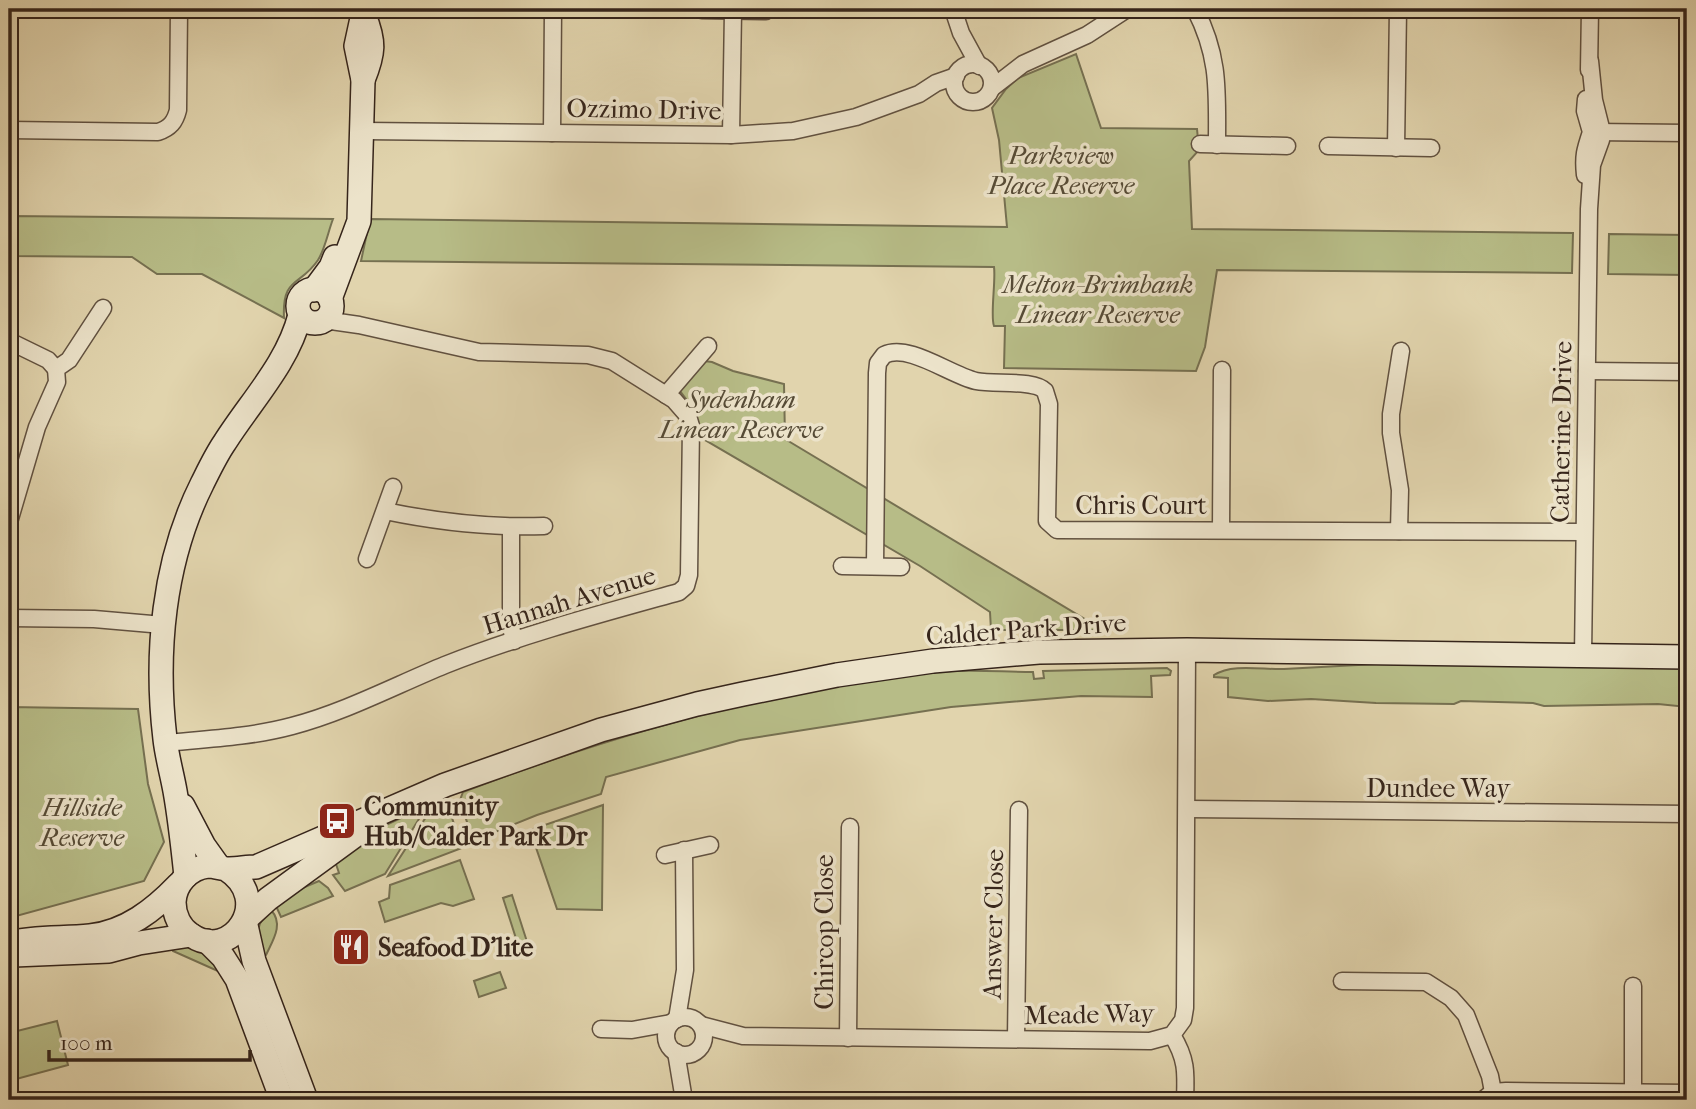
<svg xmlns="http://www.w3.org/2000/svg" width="1696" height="1109" viewBox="0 0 1696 1109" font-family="'IM FELL French Canon',serif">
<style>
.green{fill:#b7bc87;stroke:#767051;stroke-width:2}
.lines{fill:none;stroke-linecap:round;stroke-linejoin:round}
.street-casing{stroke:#615140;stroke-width:19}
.secondary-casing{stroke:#36251b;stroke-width:26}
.street{stroke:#ece3ca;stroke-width:16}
.secondary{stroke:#ece3ca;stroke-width:23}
.labels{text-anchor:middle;stroke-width:7;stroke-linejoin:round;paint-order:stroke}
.street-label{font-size:26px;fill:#36251b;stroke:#ece3ca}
.park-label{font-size:26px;font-style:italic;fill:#564b36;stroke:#ece3ca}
.poi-label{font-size:26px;font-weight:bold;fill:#36251b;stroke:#ece3ca;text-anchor:start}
</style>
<rect width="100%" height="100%" fill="#e1d4ad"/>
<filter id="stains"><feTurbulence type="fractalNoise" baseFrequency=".00286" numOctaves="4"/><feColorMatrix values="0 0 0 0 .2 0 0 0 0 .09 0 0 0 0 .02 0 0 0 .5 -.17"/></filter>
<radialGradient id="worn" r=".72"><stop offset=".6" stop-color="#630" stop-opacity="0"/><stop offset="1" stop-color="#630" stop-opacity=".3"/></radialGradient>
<g class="green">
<path d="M1076,54L1101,128L1197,129L1199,150L1189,161L1192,229L1573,233L1572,273L1217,270L1205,347L1196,371L1004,368L1005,326H994C990,316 996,281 994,267L361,261L370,219L1007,227L999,140L992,108L1006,89L1018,78Z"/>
<path d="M9,216L333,219C328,232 325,249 318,260C300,287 282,276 284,318L202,274H157L132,257L9,256Z"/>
<polygon points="1609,234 1687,235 1687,275 1608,274"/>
<polygon points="704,361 712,362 733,371 784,384 785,439 1103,630 991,630 990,612 920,566 700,437 695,411 680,391"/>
<path d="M1395,663L1687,667V707L1658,704L1544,706L1533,703L1461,701L1454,704L1376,703L1311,699L1268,701L1228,697V678L1214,677V675C1233,663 1263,670 1284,669C1321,667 1358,665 1395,663Z"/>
<path d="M1167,668L1171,671L1170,675L1151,676L1152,697L1081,696L951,707L740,740L606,777L601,794L537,815L473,841L460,800L463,792C615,734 774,688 937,672C969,669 1002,672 1033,672L1034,679L1044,678L1043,671Z"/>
<polygon points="9,707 138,709 148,784 164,842 144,881 9,918"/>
<polygon points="443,800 448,806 462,848 388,876 426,817 426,807"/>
<polygon points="603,805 602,910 557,909 530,830"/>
<polygon points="420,809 422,814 385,874 345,891 333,875 339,873 334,858 371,832"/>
<polygon points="460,860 474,899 453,906 441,903 385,922 379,902 389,898 390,885"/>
<polygon points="319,881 328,888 333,896 281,917 276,906 300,889"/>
<polygon points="512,895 530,951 521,954 503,898"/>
<path d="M271,910C284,924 273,940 266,955L263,956C258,933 253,926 271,910Z"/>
<path d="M185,946C204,949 210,956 220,972L173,951L172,947Z"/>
<polygon points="500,972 506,988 479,997 474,981"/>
<polygon points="57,1021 68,1065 9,1081 9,1033"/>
</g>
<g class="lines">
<defs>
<g id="street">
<polyline points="953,9 961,33 979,66"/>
<path d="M1195,9C1220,57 1217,92 1217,145"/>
<polyline points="702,10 766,11"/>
<circle cx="973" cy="83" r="19"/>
<polyline points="1589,70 1590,9"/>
<polyline points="992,88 1023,64 1087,35 1127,9"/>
<path d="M9,130L158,132C170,128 175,122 178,110L179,9"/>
<polyline points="363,131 731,135 793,131 856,117 919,94 936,83 956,76"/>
<polyline points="1593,132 1687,133"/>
<polyline points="552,133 553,9"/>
<polyline points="731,135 733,11"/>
<polyline points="1200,144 1287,146"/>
<polyline points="1328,146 1431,148"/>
<polyline points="1396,148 1398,9"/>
<path d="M1585,175C1583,156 1585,150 1591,132L1585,111L1586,99"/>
<polyline points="9,341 48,360 56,369"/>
<polyline points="1587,371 1687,372"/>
<polyline points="666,395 708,346"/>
<path d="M385,511C438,522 490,528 544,526"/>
<polyline points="9,522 37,427 57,382 56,369 69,360 103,308"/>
<polyline points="511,527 511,627 514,641"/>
<polyline points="1221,530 1222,370"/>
<polyline points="1399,531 1400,490 1391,433 1391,414 1401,351"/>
<polyline points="367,559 393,487"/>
<polyline points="842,566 901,567"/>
<path d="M875,566L877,373L878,363L884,355C909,343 950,375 976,381C995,385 1034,379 1045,391L1049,404L1047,521L1057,530L1584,532"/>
<polyline points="9,618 94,619 163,625"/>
<polyline points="1583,656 1589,209 1592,165 1601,140 1602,132 1594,100 1590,61"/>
<path d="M165,743C207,739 251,737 292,726C345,712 394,686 445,665C521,635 600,614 679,592L686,586L689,575L691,426L688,416L674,400L612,361L588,355L479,352L359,325L324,320"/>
<polyline points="1188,809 1687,814"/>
<polyline points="665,855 710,845"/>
<polyline points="1342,981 1426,982 1451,998 1466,1015 1490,1076 1493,1092"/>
<polyline points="1633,986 1633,1093"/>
<circle cx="685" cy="1036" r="19"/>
<polyline points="677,1019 685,970 684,850"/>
<polyline points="701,1025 743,1036 1150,1041 1172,1035 1183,1020 1185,1008 1187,650"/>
<polyline points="601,1029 632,1030 671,1023"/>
<path d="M1172,1035C1187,1059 1186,1073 1185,1100"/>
<polyline points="848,1038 850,827"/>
<polyline points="1016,1039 1019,810"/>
<polyline points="676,1052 684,1100"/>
<polyline points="1483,1100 1493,1092 1506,1091 1687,1093"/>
</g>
<g id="secondary">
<path d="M363,80C374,53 375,42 364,15"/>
<circle cx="315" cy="306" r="17"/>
<polyline points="314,290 331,267 335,257"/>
<polyline points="330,299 359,221 363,80 356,46 364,9"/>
<polyline points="183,806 204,846 219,867"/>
<path d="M226,869C275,900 231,963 191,935C180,928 174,915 174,902C175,884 189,868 208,866C215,866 222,869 229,869C238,869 247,867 256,867L445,785L601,730L697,704L743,694L837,675L933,661L1039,652L1187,650L1687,657"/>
<path d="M186,876C183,848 180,819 175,791C172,774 167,757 165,739C155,654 163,562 202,484C209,470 216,455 225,442C251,401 288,363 300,315"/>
<polyline points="245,920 268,899 357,834"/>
<polyline points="245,921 254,961 306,1100"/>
<polyline points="207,941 223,957 237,979 282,1100"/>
<path d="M9,943C36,936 63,939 90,936C126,932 154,910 178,885"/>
<polyline points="14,955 109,951 139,943 191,935"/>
</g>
</defs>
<use href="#street" class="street-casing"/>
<use href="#secondary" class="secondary-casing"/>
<use href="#street" class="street"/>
<use href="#secondary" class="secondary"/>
</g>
<defs>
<symbol id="bus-square" viewBox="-11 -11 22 22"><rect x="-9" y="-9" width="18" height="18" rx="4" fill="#8f2418" stroke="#ece3ca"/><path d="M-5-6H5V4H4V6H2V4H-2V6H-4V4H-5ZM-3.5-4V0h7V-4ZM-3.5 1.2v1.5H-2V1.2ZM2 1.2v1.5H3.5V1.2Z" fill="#fff"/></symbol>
<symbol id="restaurant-square" viewBox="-11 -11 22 22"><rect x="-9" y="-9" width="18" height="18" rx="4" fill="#8f2418" stroke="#ece3ca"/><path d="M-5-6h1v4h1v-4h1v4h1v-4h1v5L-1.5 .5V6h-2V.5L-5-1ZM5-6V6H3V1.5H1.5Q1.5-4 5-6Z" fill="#fff"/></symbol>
</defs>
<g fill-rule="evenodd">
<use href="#bus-square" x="315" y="799" width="44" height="44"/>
<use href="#restaurant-square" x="329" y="925" width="44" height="44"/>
</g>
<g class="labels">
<g class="street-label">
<text transform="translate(644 109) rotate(1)" y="9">Ozzimo Drive</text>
<text transform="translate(1561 432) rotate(-89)" y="9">Catherine Drive</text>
<text x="1141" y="514">Chris Court</text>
<text transform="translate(569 600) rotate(-17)" y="9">Hannah Avenue</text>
<text transform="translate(1026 629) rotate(-4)" y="9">Calder Park Drive</text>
<text x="1438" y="797">Dundee Way</text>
<text transform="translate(993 924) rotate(-89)" y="9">Answer Close</text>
<text transform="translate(824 932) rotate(-90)" y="9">Chircop Close</text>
<text transform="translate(1089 1014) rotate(-1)" y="9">Meade Way</text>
</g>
<g class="park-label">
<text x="1061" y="164">Parkview<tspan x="1061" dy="30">Place Reserve</tspan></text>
<text x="1098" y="293">Melton-Brimbank<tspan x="1098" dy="30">Linear Reserve</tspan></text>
<text x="741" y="408">Sydenham<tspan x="741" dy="30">Linear Reserve</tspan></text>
<text x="82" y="816">Hillside<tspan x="82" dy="30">Reserve</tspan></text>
</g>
<g class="poi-label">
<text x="364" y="815">Community<tspan x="364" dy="30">Hub/Calder Park Dr</tspan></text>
<text x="378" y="956">Seafood D'lite</text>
</g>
</g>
<rect width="1696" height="1109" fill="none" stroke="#e1d4ad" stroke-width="35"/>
<rect x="10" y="10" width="1675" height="1088" fill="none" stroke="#36251b" stroke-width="3.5"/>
<rect x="18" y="18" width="1661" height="1074" fill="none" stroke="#36251b" stroke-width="2"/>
<path d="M49 1050v10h201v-10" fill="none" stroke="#36251b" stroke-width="3.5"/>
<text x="60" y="1050" font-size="21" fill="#36251b" stroke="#ece3ca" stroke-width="5" paint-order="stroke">100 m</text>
<rect width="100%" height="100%" filter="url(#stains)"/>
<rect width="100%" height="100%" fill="url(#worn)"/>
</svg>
